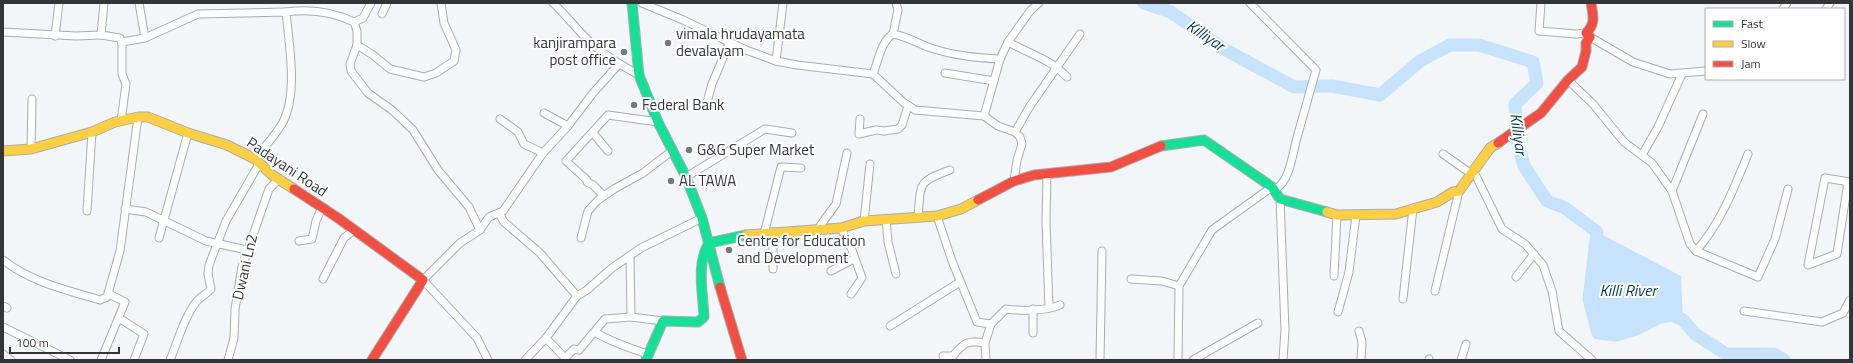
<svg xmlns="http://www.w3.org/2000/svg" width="1853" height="363" viewBox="0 0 1853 363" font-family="'Titillium Web',sans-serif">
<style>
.water{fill:#c6e2fc}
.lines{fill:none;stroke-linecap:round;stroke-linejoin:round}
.river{stroke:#c6e2fc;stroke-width:13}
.street-casing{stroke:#aaacae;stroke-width:9}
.fast-casing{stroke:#aaacae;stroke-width:11}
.slow-casing{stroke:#aaacae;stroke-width:11}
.jam-casing{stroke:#aaacae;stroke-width:11}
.street{stroke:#fdfefe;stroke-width:7}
.fast{stroke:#16e098;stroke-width:9}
.slow{stroke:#ffcf43;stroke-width:9}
.jam{stroke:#f24e42;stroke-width:9}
.poi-dot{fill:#77797c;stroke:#fff;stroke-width:1.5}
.labels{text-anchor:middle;stroke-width:4;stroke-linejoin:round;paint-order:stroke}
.poi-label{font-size:15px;fill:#343538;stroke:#fff;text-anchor:start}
.street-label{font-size:15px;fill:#343538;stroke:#fff}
.water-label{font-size:16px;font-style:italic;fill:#00375c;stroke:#fff}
</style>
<rect width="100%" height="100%" fill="#f3f6f9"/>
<polygon class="water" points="1597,232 1681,276 1683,320 1598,333 1589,299"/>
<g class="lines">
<polyline class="river" points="1144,3 1171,12 1224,49 1294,87 1332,86 1380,95 1420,61 1450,45 1479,45 1533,62 1537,83 1515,104 1517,141 1524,166 1547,201 1565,208 1597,232 1589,299 1598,333 1616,335 1636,329 1668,313 1683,320 1695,334 1726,354 1774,354 1784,360"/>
<defs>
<g id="street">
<polyline points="104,3 101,35 120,38 122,44 122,74 126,84 121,121"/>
<polyline points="139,3 145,38"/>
<path d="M553,3C567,16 578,31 592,44C606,56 622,66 639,75"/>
<polyline points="642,3 683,20 746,50 776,61 797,65 873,74 903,102 915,110 984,116"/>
<polyline points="1541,3 1539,31 1576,34 1586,33"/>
<polyline points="1783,9 1787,3"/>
<polyline points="1826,9 1830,3"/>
<path d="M286,12C309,9 333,12 354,22L357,31V45L350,64L351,71L368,93L392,110L413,130L438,170L469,207L480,230L460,243L423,280L477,338L488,360"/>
<polyline points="382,14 387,3"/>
<polyline points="354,22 363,18 371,3"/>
<polyline points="3,32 76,36 101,35"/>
<polyline points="893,34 898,10 896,3"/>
<polyline points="55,36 59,3"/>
<polyline points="1590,37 1633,62 1670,74 1706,71"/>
<path d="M122,42L145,38L198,14L286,12C289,44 298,93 283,122C276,135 264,147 255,159"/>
<path d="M1008,42C1030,54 1050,59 1067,77"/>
<polyline points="357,45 373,55 390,69 424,77 436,73 454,61 456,50 444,23 441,3"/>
<polyline points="776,61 783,3"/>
<polyline points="945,73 994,81"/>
<path d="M873,74C878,62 881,41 893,34C907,36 920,45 934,49C956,56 977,58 1000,59"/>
<polyline points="1568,80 1593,104 1624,142 1652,163 1672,191 1703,114"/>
<polyline points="706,106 712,84 730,41"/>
<polyline points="544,113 568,126"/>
<polyline points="500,119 518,132 524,144 543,153"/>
<polyline points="860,119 859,134 876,130 884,131 898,129 902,125 908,106"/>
<polyline points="1015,132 1030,106 1080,34"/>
<polyline points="593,133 608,151"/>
<polyline points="31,149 32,99"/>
<polyline points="1443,154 1470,173"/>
<polyline points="1642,155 1658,127 1682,74"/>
<polyline points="1473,170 1502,229 1525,244 1543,265 1552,291 1559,331 1592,360"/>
<polyline points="1047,174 1046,222 1049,308"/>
<polyline points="686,177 765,129 792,133"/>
<polyline points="1014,181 1017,160 1022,144 1020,137 1015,132 998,126 984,116 1000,59 1008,42 1030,11 1039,3"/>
<polyline points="1848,182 1837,254 1808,265 1825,178 1850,182"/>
<path d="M1672,191L1690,244L1696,251C1721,223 1734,188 1748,154"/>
<polyline points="604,196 593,185 587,182 587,180 566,161 608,115 658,122"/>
<polyline points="1280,199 1285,330 1283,360"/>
<polyline points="125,209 146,212 206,241 247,250"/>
<polyline points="87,211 92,132"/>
<polyline points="499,213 504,222 540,253 577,296"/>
<path d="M937,216L952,261L977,322L991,324L1006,309C1020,311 1047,311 1060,305"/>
<path d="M918,217C921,183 917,182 950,170"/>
<polyline points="886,219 888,242 896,274"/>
<polyline points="864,221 870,164"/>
<polyline points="841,228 852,250 862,278 851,294"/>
<polyline points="480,230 489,217 503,211 543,153 568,126 593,93 619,64"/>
<polyline points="817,230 836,204 847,153"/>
<polyline points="764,234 781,167 801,168"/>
<polyline points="159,238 188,133"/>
<polyline points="581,238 588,211 598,200 614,189 643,173 673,150"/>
<polyline points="299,241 312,239 316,221 322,207"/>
<polyline points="1696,251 1758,277 1775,239 1788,189"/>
<polyline points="630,256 631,317 663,321"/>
<path d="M3,260C31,282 67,290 100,300L107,297L120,251L138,117"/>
<polyline points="773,269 773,232"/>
<polyline points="831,271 854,259"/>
<polyline points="1334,276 1337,215"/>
<polyline points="1516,277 1534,254"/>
<polyline points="323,279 344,238 354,230"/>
<polyline points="1131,279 1162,281 1179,286"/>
<polyline points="1435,291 1459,191"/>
<polyline points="1403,299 1413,208"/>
<polyline points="3,306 7,308"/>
<polyline points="1744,311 1822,322 1843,313 1850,300"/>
<polyline points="1338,312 1349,272 1356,215"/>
<polyline points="119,318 144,334 134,360"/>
<polyline points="890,326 960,282"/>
<polyline points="3,327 70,360"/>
<polyline points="1359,331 1362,342 1361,360"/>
<path d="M595,332C610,342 631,348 649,355"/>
<polyline points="1033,333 1033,309"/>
<polyline points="546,338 565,358 574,349 579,350 605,319 631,317"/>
<polyline points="3,354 11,360"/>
<path d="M943,356H953C964,342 968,340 985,343"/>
<polyline points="101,360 125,302 109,294"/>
<path d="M170,360C178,341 184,317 197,301C200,297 207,294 211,289L208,274L209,265L226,221L259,164"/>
<polyline points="228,360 234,338 235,309 242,267 269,189 279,179"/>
<polyline points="525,360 546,338 577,296 587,290 612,268 641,248 702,218"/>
<polyline points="986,360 985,343 991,324"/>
<polyline points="1100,360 1102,251"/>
<path d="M1178,360L1179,286L1212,230L1272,187L1277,188C1291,179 1293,149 1298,134C1304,113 1310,92 1316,70L1250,3"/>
<polyline points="1193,360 1258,323"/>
<polyline points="1429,360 1429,359"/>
<polyline points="1461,360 1466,344"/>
</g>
<g id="fast">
<polyline points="632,3 639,75 658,122 686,177 702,218 720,287"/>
<polyline points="1161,146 1204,140 1272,187 1280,199 1327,212"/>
<path d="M646,360L663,321L698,322L704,317C703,294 696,263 709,243L746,235"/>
</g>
<g id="slow">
<polyline points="3,151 31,149 92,132 115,122 138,117 148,117 188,133 227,145 255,159 272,175 294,189"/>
<polyline points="1327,212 1337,215 1396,214 1437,202 1453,192 1459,191 1490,148 1498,143"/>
<polyline points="746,235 841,228 864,221 937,216 961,209 978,200"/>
</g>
<g id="jam">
<path d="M1498,143L1541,113L1568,80L1582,67L1586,51V43L1590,37L1586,33C1596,24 1593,15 1591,3"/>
<polyline points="294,189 338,218 423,280 372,360"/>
<polyline points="978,200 1014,181 1034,175 1111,167 1161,146"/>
<polyline points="720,287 742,360"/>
</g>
</defs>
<use href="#street" class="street-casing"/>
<use href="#fast" class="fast-casing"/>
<use href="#slow" class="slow-casing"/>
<use href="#jam" class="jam-casing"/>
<use href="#street" class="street"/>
<use href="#fast" class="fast"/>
<use href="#slow" class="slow"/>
<use href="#jam" class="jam"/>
</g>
<g class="poi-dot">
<circle cx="668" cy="43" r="4"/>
<circle cx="624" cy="52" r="4"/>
<circle cx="634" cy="105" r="4"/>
<circle cx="689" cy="150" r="4"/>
<circle cx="671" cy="181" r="4"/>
<circle cx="729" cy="250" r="4"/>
</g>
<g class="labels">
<g class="poi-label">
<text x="676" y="39">vimala hrudayamata<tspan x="676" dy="17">devalayam</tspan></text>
<text x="616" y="48" text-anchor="end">kanjirampara<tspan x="616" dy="17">post office</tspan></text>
<text x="642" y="110">Federal Bank</text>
<text x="697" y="155">G&amp;G Super Market</text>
<text x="679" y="186">AL TAWA</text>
<text x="737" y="246">Centre for Education<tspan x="737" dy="17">and Development</tspan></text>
</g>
<g class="street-label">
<text transform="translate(287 167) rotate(34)" y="5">Padayani Road</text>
<text transform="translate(245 267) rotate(-77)" y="5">Dwani Ln2</text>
</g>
<g class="water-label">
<text transform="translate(1206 35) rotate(34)" y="6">Killiyar</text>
<text transform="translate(1519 134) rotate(82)" y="6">Killiyar</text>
<text x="1628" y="296">Killi River</text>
</g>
</g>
<rect width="1853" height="363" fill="none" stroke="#343538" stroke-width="8"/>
<rect x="1705" y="8" width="140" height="72" fill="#ffffff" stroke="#aeaeaf"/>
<rect x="1713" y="21" width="20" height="6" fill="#16e098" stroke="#aeaeaf"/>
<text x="1741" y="28" font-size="12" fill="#343538">Fast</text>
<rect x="1713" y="41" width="20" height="6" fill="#ffcf43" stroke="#aeaeaf"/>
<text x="1741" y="48" font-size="12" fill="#343538">Slow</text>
<rect x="1713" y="61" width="20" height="6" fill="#f24e42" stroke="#aeaeaf"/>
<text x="1741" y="68" font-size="12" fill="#343538">Jam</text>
<path d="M10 347v6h109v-6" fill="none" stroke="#343538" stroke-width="2"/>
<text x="16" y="347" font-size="12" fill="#343538" stroke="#ffffff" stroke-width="3" paint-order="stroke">100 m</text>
</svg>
